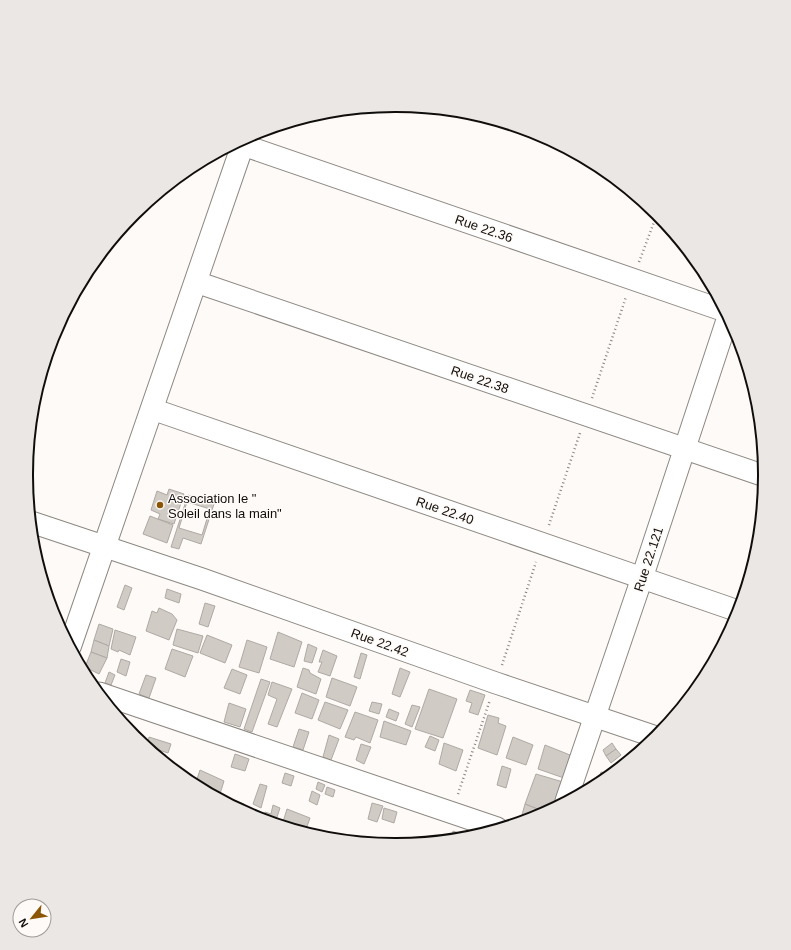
<svg xmlns="http://www.w3.org/2000/svg" width="791" height="950" viewBox="0 0 791 950" font-family="Arial,sans-serif">
<style>
.building{fill:#d1cbc5;stroke:#afa9a3;fill-rule:evenodd}
.lines{fill:none;stroke-linecap:round;stroke-linejoin:round}
.minor-casing{stroke:#8d8882;stroke-width:23}
.tertiary-casing{stroke:#8d8882;stroke-width:24}
.path{stroke:#84817e;stroke-width:2.5;stroke-dasharray:1 3;stroke-linecap:butt}
.minor{stroke:#fff;stroke-width:21}
.tertiary{stroke:#fff;stroke-width:22}
.poi-dot{fill:#8b5504;stroke:#fefaf7;stroke-width:1.5}
.labels{text-anchor:middle;stroke-width:3;stroke-linejoin:round;paint-order:stroke}
.street-label{font-size:13px;fill:#100e0c;stroke:#fefaf7}
.poi-label{font-size:13px;fill:#100e0c;stroke:#fefaf7;text-anchor:start}
.rim{fill:none;stroke:#100e0c;stroke-width:2}
</style>
<rect width="100%" height="100%" fill="#fefaf7"/>
<g class="building">
<polygon points="169,489 184,494 174,524 158,519 160,514 151,510 157,491 167,495"/>
<path d="M188,495L214,504L201,544L183,538L179,549L171,547ZM187,502L210,509L202,535L179,528Z"/>
<polygon points="150,516 173,525 167,543 143,534"/>
<polygon points="125,585 132,588 124,610 117,607"/>
<polygon points="167,589 181,594 179,603 165,598"/>
<polygon points="205,603 215,606 208,627 199,624"/>
<polygon points="159,608 172,614 177,620 169,640 146,631 152,611 157,613"/>
<polygon points="99,624 113,629 109,646 94,640"/>
<polygon points="177,629 203,636 198,653 173,645"/>
<polygon points="115,630 136,637 130,655 119,650 118,652 111,649"/>
<polygon points="278,632 302,642 294,667 270,659"/>
<polygon points="207,635 232,645 225,663 200,653"/>
<polygon points="94,640 109,646 107,658 91,652"/>
<polygon points="247,640 267,647 259,673 239,667"/>
<polygon points="308,644 317,648 312,663 304,661"/>
<polygon points="172,649 193,656 185,677 165,669"/>
<polygon points="323,650 337,656 330,676 318,672 322,662 319,662"/>
<polygon points="91,652 107,658 99,674 85,667"/>
<polygon points="361,653 367,655 360,679 354,677"/>
<polygon points="121,659 130,662 126,676 117,672"/>
<polygon points="303,668 309,670 310,673 321,679 316,694 297,687"/>
<polygon points="400,668 410,672 400,697 392,694"/>
<polygon points="232,669 247,675 240,694 224,688"/>
<polygon points="90,671 96,680 91,684 86,675"/>
<polygon points="109,672 115,675 111,685 105,683"/>
<polygon points="146,675 156,678 149,698 139,694"/>
<polygon points="332,678 357,687 350,706 326,697"/>
<polygon points="261,679 270,682 252,732 244,729"/>
<polygon points="272,682 292,689 277,727 268,724 277,699 268,695"/>
<polygon points="429,689 457,699 443,738 415,729"/>
<polygon points="470,690 485,695 478,715 469,712 472,703 466,701"/>
<polygon points="302,693 319,700 312,719 295,713"/>
<polygon points="325,702 348,710 340,729 318,720"/>
<polygon points="372,702 382,704 379,714 369,711"/>
<polygon points="229,703 246,709 240,727 224,722"/>
<polygon points="412,705 420,707 412,727 405,724"/>
<polygon points="389,709 399,713 396,721 386,717"/>
<polygon points="355,712 378,720 370,743 356,737 354,740 345,737"/>
<polygon points="488,715 499,718 498,723 506,726 497,755 478,748"/>
<polygon points="384,721 411,731 406,745 380,737"/>
<polygon points="299,729 309,732 303,750 293,747"/>
<polygon points="329,735 339,739 331,760 323,757"/>
<polygon points="430,736 439,740 435,751 425,747"/>
<polygon points="149,737 171,744 168,753 147,746"/>
<polygon points="513,737 533,745 526,765 506,758"/>
<polygon points="444,743 463,750 456,771 439,764"/>
<polygon points="612,743 616,749 606,756 603,750"/>
<polygon points="361,744 371,747 364,764 356,760"/>
<polygon points="545,745 570,755 564,778 538,769"/>
<polygon points="616,749 621,755 611,763 606,756"/>
<polygon points="150,750 166,755 164,761"/>
<polygon points="235,754 249,759 245,771 231,767"/>
<polygon points="502,766 511,769 506,788 497,785"/>
<polygon points="175,770 191,776 189,782"/>
<polygon points="200,770 224,781 219,797 195,785"/>
<polygon points="601,772 610,774 598,784"/>
<polygon points="285,773 294,776 291,786 282,783"/>
<polygon points="536,774 563,782 556,806 545,812 525,804"/>
<polygon points="318,782 325,785 322,792 316,789"/>
<polygon points="260,784 267,786 261,808 253,804"/>
<polygon points="327,787 335,790 333,797 325,794"/>
<polygon points="312,791 320,795 317,805 309,801"/>
<polygon points="223,796 244,804 241,810 222,799"/>
<polygon points="372,803 383,806 377,822 368,819"/>
<polygon points="525,804 545,812 537,816 520,822"/>
<polygon points="273,805 280,808 275,823 263,819 265,812 271,814"/>
<polygon points="384,808 397,812 394,823 382,819"/>
<polygon points="287,809 310,818 305,832 282,825"/>
<polygon points="453,831 470,837 451,839"/>
</g>
<g class="lines">
<defs>
<g id="minor">
<polyline points="243,145 725,311"/>
<polyline points="196,282 765,476"/>
<polyline points="152,409 738,611"/>
<polyline points="31,522 202,579 496,683 656,737"/>
<polyline points="99,693 497,828"/>
<polyline points="566,801 642,578 728,317"/>
</g>
<polyline id="tertiary" points="70,646 245,138"/>
</defs>
<use href="#minor" class="minor-casing"/>
<use href="#tertiary" class="tertiary-casing"/>
<g class="path">
<polyline points="639,262 657,214"/>
<polyline points="592,398 626,297"/>
<polyline points="549,525 580,433"/>
<polyline points="502,665 536,562"/>
<polyline points="458,794 490,700"/>
</g>
<use href="#minor" class="minor"/>
<use href="#tertiary" class="tertiary"/>
</g>
<circle class="poi-dot" cx="160" cy="505" r="4"/>
<g class="labels">
<g class="street-label">
<text transform="translate(484 228) rotate(19)" y="5">Rue 22.36</text>
<text transform="translate(480 379) rotate(19)" y="5">Rue 22.38</text>
<text transform="translate(445 510) rotate(19)" y="5">Rue 22.40</text>
<text transform="translate(648 559) rotate(-72)" y="5">Rue 22.121</text>
<text transform="translate(380 642) rotate(20)" y="5">Rue 22.42</text>
</g>
<g class="poi-label">
<text x="168" y="503">Association le "<tspan x="168" dy="15">Soleil dans la main"</tspan></text>
</g>
</g>
<path d="M0 0H791V950H0ZM395 112H396A362 362 0 0 1 758 474V476A362 362 0 0 1 396 838H395A362 362 0 0 1 33 476V474A362 362 0 0 1 395 112Z" fill="#ebe7e4" fill-rule="evenodd"/>
<path class="rim" d="M395 112H396A362 362 0 0 1 758 474V476A362 362 0 0 1 396 838H395A362 362 0 0 1 33 476V474A362 362 0 0 1 395 112Z"/>
<g transform="translate(32 918) rotate(240)"><circle r="19" fill="#fefaf7" stroke="#9f9c99"/>
<path d="M0-3L7 15L0 10L-7 15Z" fill="#8b5504"/>
<text y="-6" font-size="11" font-weight="bold" text-anchor="middle" fill="#100e0c">N</text>
</g>
</svg>
